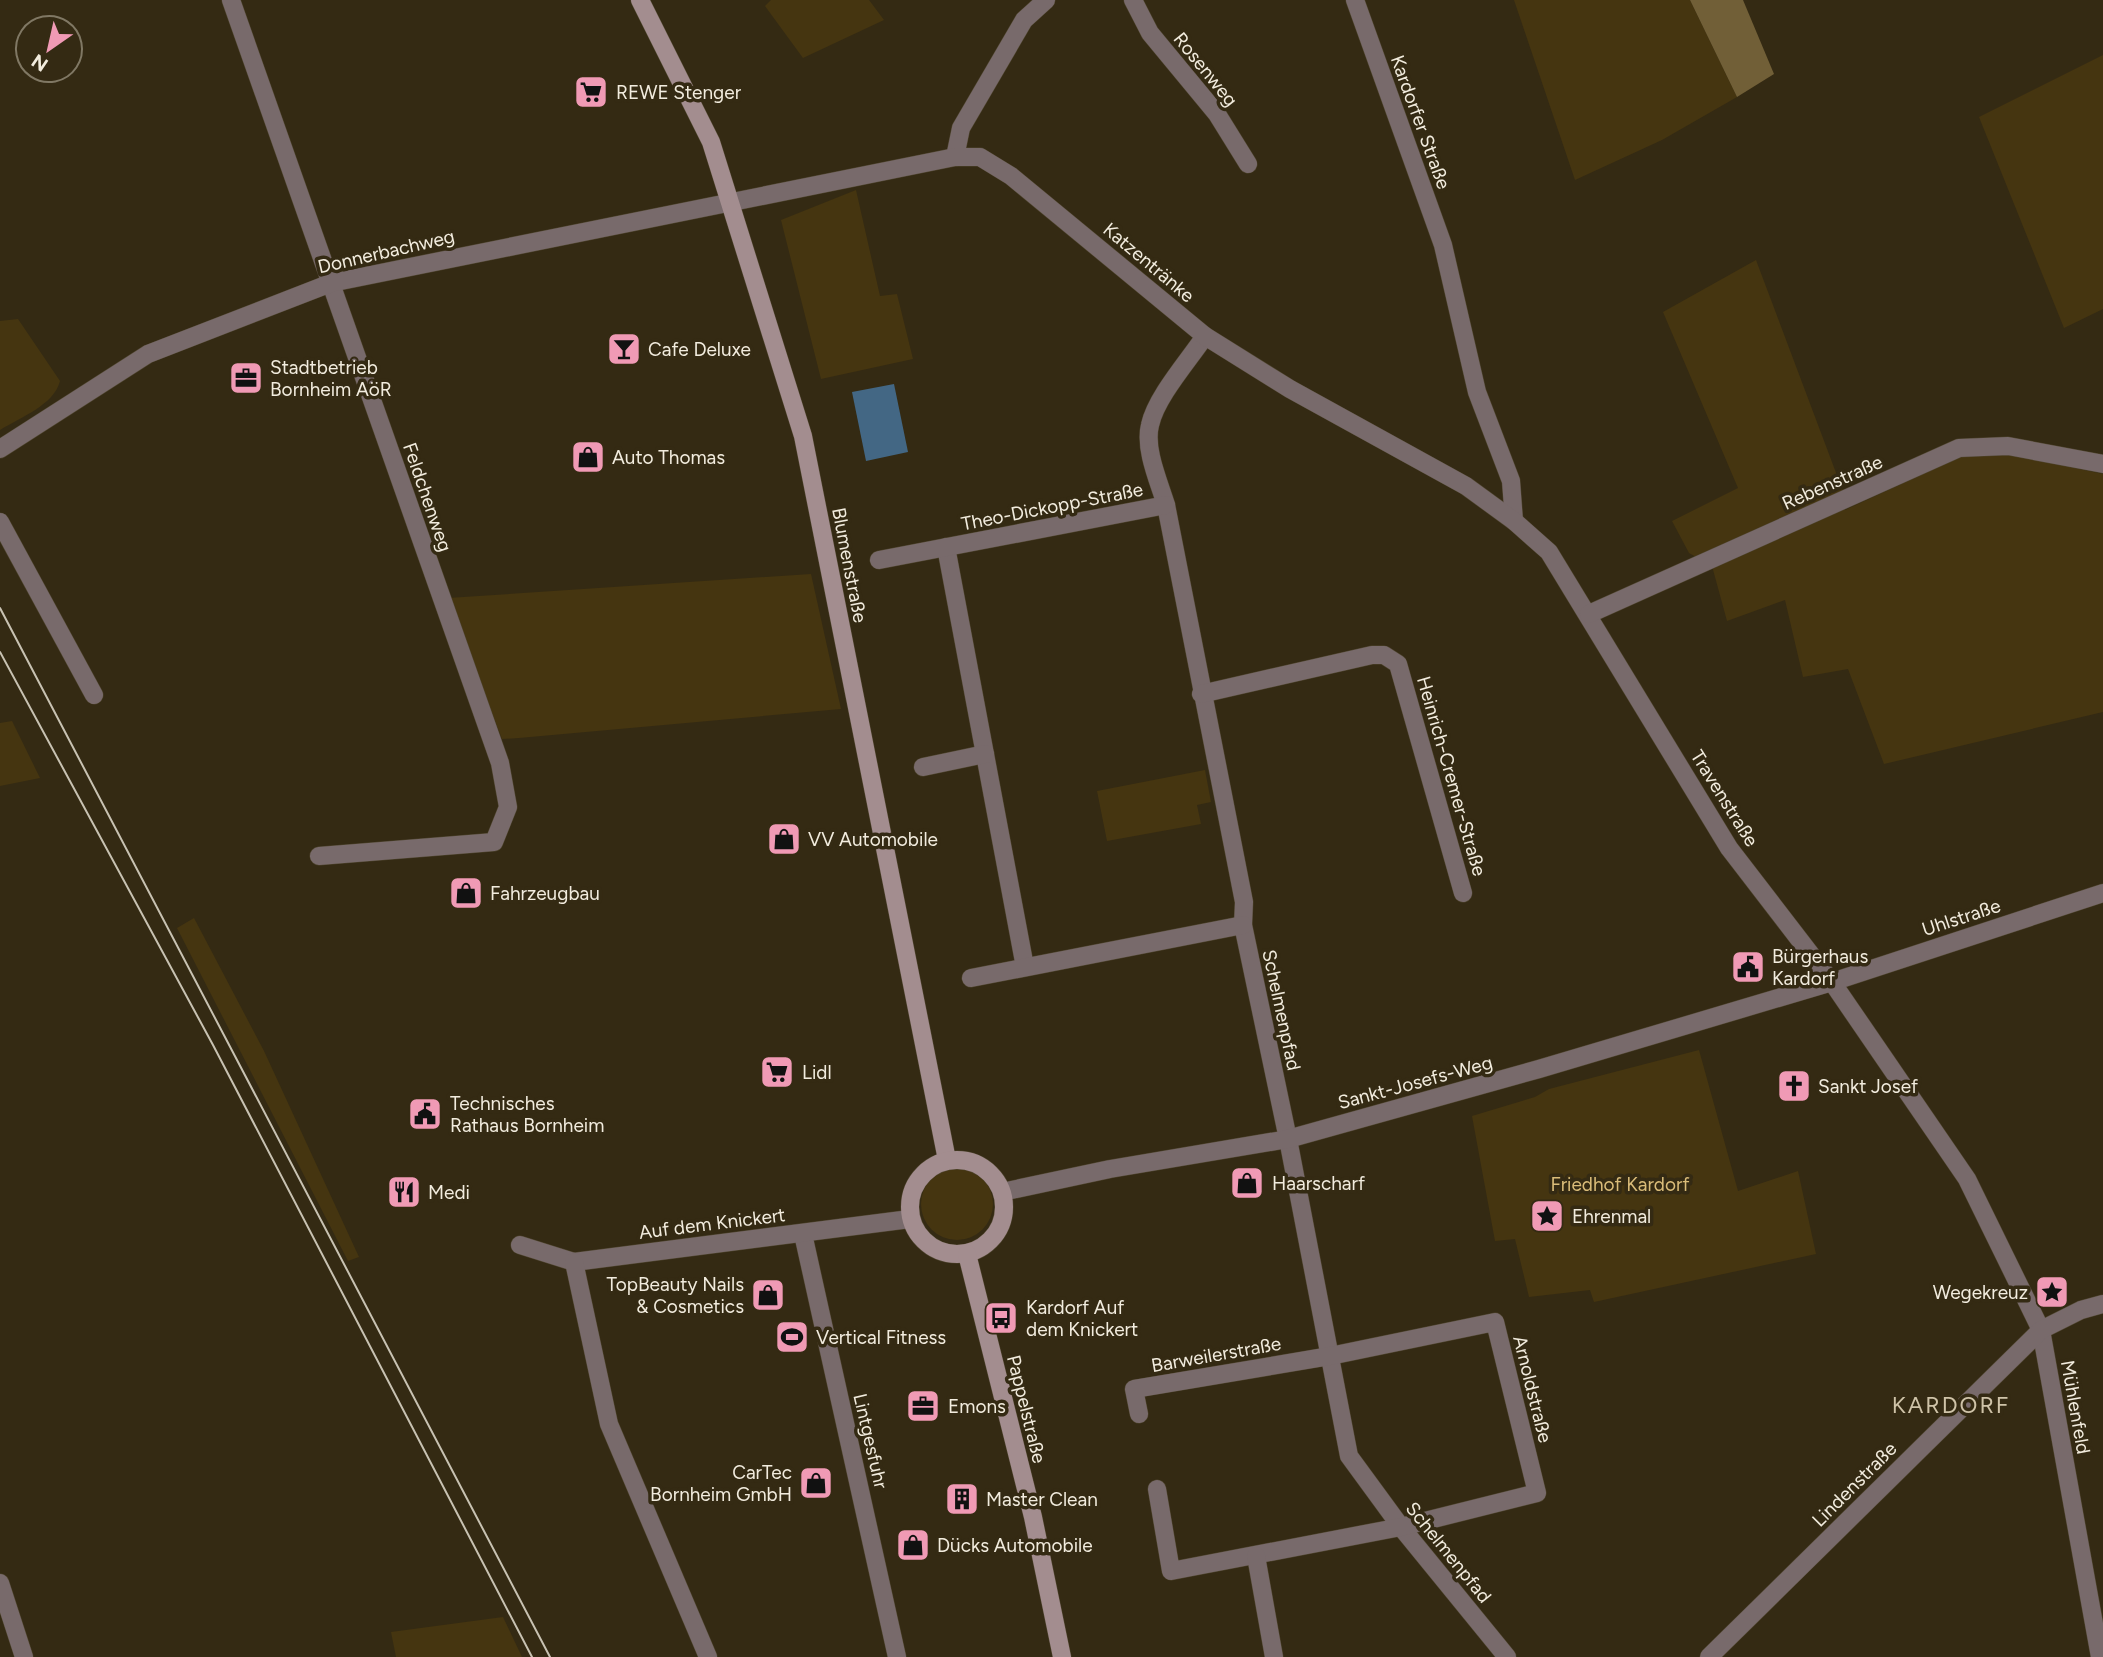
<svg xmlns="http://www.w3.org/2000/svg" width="2103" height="1657" viewBox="0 0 2103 1657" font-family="Figtree,sans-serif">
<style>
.green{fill:#453510}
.forest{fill:#715f37}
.water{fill:#436784}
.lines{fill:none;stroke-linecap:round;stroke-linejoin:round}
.minor-casing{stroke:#4f452f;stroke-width:19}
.tertiary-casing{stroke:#4f452f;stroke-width:19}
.secondary-casing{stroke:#4f452f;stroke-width:19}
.minor{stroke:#786a6b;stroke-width:18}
.tertiary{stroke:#786a6b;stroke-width:18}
.secondary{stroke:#a38d8f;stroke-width:18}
.tram{stroke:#c8c2b2;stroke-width:2}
.labels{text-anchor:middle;stroke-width:7;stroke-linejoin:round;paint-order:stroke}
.street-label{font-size:19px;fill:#f2ecde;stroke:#342a13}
.poi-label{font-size:19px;fill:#f2ecde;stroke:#342a13;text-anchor:start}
.park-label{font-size:19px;fill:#dabc79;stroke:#342a13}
.quarter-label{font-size:23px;letter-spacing:2px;fill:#cfc3a8;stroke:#342a13}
</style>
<rect width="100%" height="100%" fill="#342a13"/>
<g class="green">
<polygon points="771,0 869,0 884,20 803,58 765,6"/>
<polygon points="1514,0 1690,0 1737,97 1662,140 1575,180"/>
<polygon points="2103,55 2103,309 2064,328 1979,117"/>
<polygon points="856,190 880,296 897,294 913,359 821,379 781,220"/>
<polygon points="1756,260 1844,494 1845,510 1962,456 2003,453 2103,474 2103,712 1884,764 1848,669 1803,677 1785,600 1727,621 1712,566 1689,553 1672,521 1738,488 1663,312"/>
<path d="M18,319L60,381C54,405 21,417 0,430V321Z"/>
<polygon points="811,574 841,709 519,738 502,739 448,598"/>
<polygon points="12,721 40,778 0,786 0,723"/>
<polygon points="1205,770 1211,802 1197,805 1201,824 1107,841 1097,791"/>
<polygon points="194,918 264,1051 359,1257 348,1261 177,928"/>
<polygon points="1699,1050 1738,1191 1798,1171 1816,1254 1594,1302 1590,1290 1529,1297 1515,1239 1495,1241 1472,1116 1535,1097 1549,1089"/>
<circle cx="957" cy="1204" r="36"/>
<polygon points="503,1617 522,1657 396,1657 391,1632"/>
</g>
<polygon class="forest" points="1690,0 1743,0 1774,74 1737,97"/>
<polygon class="water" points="894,384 908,452 866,461 852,392"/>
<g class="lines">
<defs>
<g id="minor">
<polyline points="231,0 500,763 508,807 494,842 319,856"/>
<polyline points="1133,0 1150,33 1217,114 1248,164"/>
<polyline points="1355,0 1443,245 1477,392 1511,481 1514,521"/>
<polyline points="955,157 961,128 1024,20 1046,0"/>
<path d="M1205,336C1189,360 1156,397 1150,425C1144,449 1159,482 1166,505L1244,902L1243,925L1288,1139L1349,1456L1401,1527L1507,1657"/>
<polyline points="0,449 148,354 331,283 955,157 980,157 1011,176 1205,336 1290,389 1466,486 1514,521 1549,552 1729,848 1832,982 1967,1179 2041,1330 2100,1657"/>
<polyline points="0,522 94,695"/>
<polyline points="946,547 1025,967"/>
<polyline points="879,560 1166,505"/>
<polyline points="1589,614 1959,448 2008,446 2103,464"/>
<polyline points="1201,694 1372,655 1384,655 1398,664 1463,893"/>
<polyline points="923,767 985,754"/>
<polyline points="971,978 1243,925"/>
<polyline points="1002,1192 1110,1169 1288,1139 1539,1069 1832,982 2103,893"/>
<polyline points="803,1234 897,1657"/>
<polyline points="520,1245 574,1262 910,1219"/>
<polyline points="574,1262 609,1424 708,1657"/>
<polyline points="1139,1414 1134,1389 1330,1356 1495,1322 1537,1493 1401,1527 1171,1571 1157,1489"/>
<polyline points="1256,1556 1274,1657"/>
<polyline points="0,1583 24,1657"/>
</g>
<polyline id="tertiary" points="1709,1657 2041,1330 2081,1310 2103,1304"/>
<g id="secondary">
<polyline points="640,0 711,142 803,436 947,1160"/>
<circle cx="957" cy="1207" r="47"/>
<polyline points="967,1254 1033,1517 1062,1657"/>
</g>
</defs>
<use href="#minor" class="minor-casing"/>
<use href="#tertiary" class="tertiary-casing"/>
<use href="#secondary" class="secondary-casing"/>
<use href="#minor" class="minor"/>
<use href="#tertiary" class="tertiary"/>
<use href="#secondary" class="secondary"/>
<g class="tram">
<polyline points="0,608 550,1657"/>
<polyline points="0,652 213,1045 532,1657"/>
</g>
</g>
<defs>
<symbol id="supermarket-square" viewBox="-11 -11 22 22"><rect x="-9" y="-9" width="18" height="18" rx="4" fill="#f09ab5" stroke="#342a13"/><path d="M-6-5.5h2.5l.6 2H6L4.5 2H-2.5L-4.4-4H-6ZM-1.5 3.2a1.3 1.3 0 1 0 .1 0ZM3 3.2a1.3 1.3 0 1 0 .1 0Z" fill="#111"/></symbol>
<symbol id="bar-square" viewBox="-11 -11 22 22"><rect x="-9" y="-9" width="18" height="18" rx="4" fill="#f09ab5" stroke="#342a13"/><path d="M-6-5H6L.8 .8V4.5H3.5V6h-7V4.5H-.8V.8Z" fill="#111"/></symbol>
<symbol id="office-square" viewBox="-11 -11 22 22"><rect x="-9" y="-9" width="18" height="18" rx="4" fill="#f09ab5" stroke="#342a13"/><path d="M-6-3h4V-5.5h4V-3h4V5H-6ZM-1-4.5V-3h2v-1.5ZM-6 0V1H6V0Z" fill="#111"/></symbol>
<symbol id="shop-square" viewBox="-11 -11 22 22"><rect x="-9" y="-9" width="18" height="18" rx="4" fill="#f09ab5" stroke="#342a13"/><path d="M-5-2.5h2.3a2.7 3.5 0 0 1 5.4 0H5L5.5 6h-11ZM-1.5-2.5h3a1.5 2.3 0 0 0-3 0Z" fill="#111"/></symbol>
<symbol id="civic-square" viewBox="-11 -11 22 22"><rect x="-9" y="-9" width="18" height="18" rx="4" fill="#f09ab5" stroke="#342a13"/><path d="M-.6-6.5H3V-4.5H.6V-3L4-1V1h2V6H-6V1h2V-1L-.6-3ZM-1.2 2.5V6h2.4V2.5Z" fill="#111"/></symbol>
<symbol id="church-square" viewBox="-11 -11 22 22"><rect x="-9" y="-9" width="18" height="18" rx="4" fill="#f09ab5" stroke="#342a13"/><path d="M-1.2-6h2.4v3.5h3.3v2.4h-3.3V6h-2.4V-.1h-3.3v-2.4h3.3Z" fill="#111"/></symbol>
<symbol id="restaurant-square" viewBox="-11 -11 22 22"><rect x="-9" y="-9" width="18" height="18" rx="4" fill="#f09ab5" stroke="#342a13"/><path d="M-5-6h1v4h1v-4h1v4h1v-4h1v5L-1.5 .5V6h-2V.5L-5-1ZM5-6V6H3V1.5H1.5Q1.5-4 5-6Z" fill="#111"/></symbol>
<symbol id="sight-square" viewBox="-11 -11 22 22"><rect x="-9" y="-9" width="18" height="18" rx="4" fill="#f09ab5" stroke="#342a13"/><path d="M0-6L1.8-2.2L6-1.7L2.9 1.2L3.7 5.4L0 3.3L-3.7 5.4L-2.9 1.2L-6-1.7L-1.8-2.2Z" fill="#111"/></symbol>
<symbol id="bus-square" viewBox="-11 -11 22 22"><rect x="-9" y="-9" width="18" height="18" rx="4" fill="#f09ab5" stroke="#342a13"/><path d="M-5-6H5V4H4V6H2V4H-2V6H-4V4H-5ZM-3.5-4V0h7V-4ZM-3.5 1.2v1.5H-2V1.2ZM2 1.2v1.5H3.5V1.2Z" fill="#111"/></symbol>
<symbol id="stadium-square" viewBox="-11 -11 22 22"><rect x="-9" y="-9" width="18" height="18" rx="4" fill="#f09ab5" stroke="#342a13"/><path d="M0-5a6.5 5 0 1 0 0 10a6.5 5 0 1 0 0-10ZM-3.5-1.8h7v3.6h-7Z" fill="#111"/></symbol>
<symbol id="building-square" viewBox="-11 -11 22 22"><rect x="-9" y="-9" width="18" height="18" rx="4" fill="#f09ab5" stroke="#342a13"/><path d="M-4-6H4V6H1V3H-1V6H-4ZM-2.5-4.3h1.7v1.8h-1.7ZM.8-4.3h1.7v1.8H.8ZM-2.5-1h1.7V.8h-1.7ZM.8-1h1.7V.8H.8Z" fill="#111"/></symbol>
</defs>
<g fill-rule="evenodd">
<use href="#supermarket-square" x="572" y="73" width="38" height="38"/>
<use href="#bar-square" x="605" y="330" width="38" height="38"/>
<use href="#office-square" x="227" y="359" width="38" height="38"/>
<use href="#shop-square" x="569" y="438" width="38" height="38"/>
<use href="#shop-square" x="765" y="820" width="38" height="38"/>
<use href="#shop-square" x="447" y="874" width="38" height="38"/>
<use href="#civic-square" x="1729" y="948" width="38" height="38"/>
<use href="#supermarket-square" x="758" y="1053" width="38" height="38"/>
<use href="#church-square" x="1775" y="1067" width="38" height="38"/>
<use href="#civic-square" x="406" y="1095" width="38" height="38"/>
<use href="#shop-square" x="1228" y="1164" width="38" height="38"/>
<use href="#restaurant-square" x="385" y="1173" width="38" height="38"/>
<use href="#sight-square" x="1528" y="1197" width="38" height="38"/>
<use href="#sight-square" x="2033" y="1273" width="38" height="38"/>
<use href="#shop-square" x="749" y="1276" width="38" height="38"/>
<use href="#bus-square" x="982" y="1299" width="38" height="38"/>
<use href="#stadium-square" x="773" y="1318" width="38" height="38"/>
<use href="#office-square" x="904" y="1387" width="38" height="38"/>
<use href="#shop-square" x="797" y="1464" width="38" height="38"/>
<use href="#building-square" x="943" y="1480" width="38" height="38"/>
<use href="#shop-square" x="894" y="1526" width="38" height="38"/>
</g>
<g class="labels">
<g class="street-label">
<text transform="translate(1206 69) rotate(51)" y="7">Rosenweg</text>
<text transform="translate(1421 122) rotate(70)" y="7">Kardorfer Straße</text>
<text transform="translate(386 251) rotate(-13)" y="7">Donnerbachweg</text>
<text transform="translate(1149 262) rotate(40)" y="7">Katzentränke</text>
<text transform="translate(1832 482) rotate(-24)" y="7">Rebenstraße</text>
<text transform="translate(428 497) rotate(71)" y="7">Feldchenweg</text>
<text transform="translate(1052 506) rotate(-11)" y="7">Theo-Dickopp-Straße</text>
<text transform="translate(850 565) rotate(79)" y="7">Blumenstraße</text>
<text transform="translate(1452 776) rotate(74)" y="7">Heinrich-Cremer-Straße</text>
<text transform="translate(1725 798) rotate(58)" y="7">Travenstraße</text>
<text transform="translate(1961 917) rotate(-18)" y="7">Uhlstraße</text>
<text transform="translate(1282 1010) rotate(78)" y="7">Schelmenpfad</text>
<text transform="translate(1415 1082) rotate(-15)" y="7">Sankt-Josefs-Weg</text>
<text transform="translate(712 1223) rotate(-7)" y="7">Auf dem Knickert</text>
<text transform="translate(1216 1354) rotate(-10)" y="7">Barweilerstraße</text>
<text transform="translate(1533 1389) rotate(76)" y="7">Arnoldstraße</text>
<text transform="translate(2076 1407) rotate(80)" y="7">Mühlenfeld</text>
<text transform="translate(1027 1409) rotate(76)" y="7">Pappelstraße</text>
<text transform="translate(871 1441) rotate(77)" y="7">Lintgesfuhr</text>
<text transform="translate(1854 1484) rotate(-45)" y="7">Lindenstraße</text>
<text transform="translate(1449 1552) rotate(51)" y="7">Schelmenpfad</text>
</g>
<g class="poi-label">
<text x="616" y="99">REWE Stenger</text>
<text x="648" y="356">Cafe Deluxe</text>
<text x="270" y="374">Stadtbetrieb<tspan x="270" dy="22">Bornheim AöR</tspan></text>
<text x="612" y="464">Auto Thomas</text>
<text x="808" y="846">VV Automobile</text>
<text x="490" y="900">Fahrzeugbau</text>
<text x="1772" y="963">Bürgerhaus<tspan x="1772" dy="22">Kardorf</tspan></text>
<text x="802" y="1079">Lidl</text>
<text x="1818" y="1093">Sankt Josef</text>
<text x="450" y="1110">Technisches<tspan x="450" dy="22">Rathaus Bornheim</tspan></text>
<text x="1272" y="1190">Haarscharf</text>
<text x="428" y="1199">Medi</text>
<text x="1572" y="1223">Ehrenmal</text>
<text x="744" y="1291" text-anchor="end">TopBeauty Nails<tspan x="744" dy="22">&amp; Cosmetics</tspan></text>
<text x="2028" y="1299" text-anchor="end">Wegekreuz</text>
<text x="1026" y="1314">Kardorf Auf<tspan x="1026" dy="22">dem Knickert</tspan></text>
<text x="816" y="1344">Vertical Fitness</text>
<text x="948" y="1413">Emons</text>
<text x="792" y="1479" text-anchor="end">CarTec<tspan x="792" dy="22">Bornheim GmbH</tspan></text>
<text x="986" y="1506">Master Clean</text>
<text x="937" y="1552">Dücks Automobile</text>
</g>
<g class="park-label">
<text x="1620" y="1191">Friedhof Kardorf</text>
</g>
<g class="quarter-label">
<text x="1951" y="1413">KARDORF</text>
</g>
</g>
<g transform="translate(49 49) rotate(214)"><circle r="33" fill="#342a13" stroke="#807864" stroke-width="2"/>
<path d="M0-5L12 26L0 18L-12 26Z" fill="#f09ab5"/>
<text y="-10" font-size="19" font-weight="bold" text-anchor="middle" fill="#f2ecde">N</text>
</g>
</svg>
